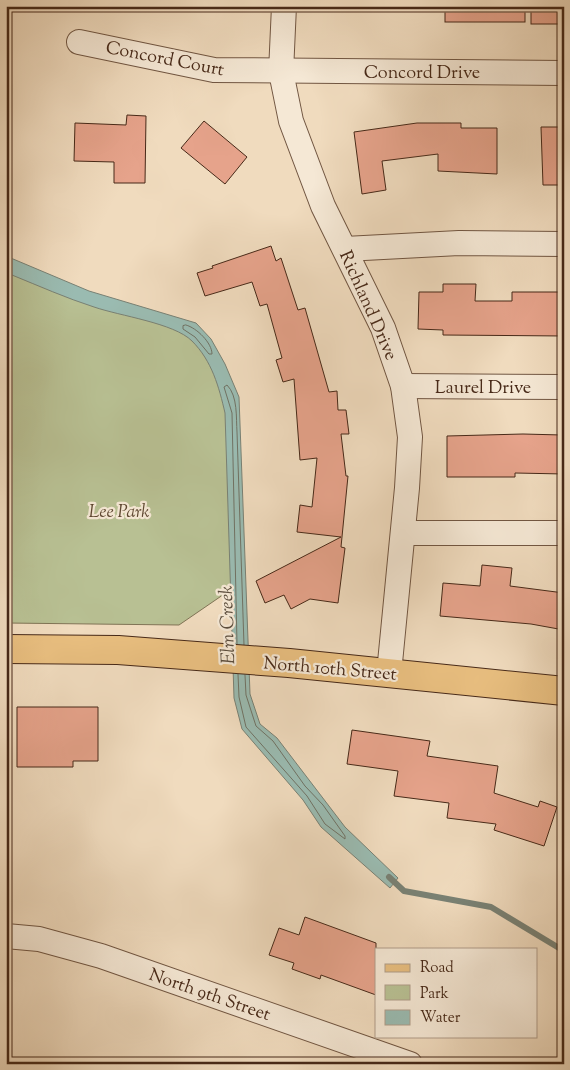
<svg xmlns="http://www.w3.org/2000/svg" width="570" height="1070" viewBox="0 0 570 1070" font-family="'Sorts Mill Goudy',serif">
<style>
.green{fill:#b8c093;stroke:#807456}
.water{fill:#9abbb1;stroke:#798174}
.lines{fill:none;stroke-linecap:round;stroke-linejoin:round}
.shore{stroke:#707264;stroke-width:1}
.stream{stroke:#798174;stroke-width:6}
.building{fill:#e6a38b;stroke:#472918}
.minor-casing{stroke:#715642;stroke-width:26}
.major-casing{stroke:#472918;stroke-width:30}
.minor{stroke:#f5e8d5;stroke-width:24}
.major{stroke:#e8be7f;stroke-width:28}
.labels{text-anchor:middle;stroke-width:4.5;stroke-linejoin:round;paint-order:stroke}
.street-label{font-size:18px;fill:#472918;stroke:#f5e8d5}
.park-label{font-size:18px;font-style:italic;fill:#5e4731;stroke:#f5e8d5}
.water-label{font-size:19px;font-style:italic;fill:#5c4e3e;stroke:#f5e8d5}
</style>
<rect width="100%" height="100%" fill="#f0dbbe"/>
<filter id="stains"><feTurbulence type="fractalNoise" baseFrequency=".004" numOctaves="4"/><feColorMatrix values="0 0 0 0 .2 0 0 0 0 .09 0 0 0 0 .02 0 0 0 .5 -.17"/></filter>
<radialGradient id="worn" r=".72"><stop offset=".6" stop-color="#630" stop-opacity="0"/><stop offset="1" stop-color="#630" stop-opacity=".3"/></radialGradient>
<polygon class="green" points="6,267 181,329 199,341 220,380 227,401 233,588 179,625 6,623"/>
<path class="water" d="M6,256L89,291L196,323L211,339L225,364L239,397L250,694L260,724L277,738L345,827L398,878L390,888L321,827L303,800L242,729L234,698L225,413C219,387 212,361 192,341C174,323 120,316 94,307C66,298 39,286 12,275L6,272Z"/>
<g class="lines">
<g class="shore">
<path d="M186,325C197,328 212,343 212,354H209L195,337L183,329V326Z"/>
<path d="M237,644L232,413L224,387L227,385C238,396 236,418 237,432L244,645"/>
<polyline points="238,674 239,697 246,727 307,796 325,824 345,839 345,836 323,805 305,786 273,741 256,726 246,695 245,675"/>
</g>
<polyline class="stream" points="389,877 404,891 491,907 564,951"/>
</g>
<g class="building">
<rect x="445" y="6" width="80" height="16"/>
<rect x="531" y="6" width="33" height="18"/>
<polygon points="127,115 146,116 145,183 114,183 114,162 74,161 75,123 126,125"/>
<polygon points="204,121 247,157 225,184 181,148"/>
<polygon points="417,123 461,123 461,128 497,128 497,174 438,171 438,154 382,161 386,190 362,194 354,132"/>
<polygon points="541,127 564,127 564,185 543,185"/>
<polygon points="271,246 276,261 281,258 298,310 305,308 329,392 337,391 338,410 346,410 349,434 341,434 346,476 348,476 341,547 345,548 338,603 310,599 291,609 284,595 265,603 256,581 341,537 297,532 300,505 312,507 317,458 300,460 294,379 283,382 276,360 282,358 267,304 260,306 252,282 205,296 197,273 213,268 212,266"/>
<polygon points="443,284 476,284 475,301 512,301 512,292 564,292 564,336 443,335 443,330 418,329 419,292 443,292"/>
<polygon points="523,434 562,435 564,474 515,473 515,477 447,477 447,436"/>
<polygon points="482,565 512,568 510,586 564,593 564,630 531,624 440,616 443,583 480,586"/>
<polygon points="17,707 98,707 98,761 73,761 73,767 17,767"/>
<polygon points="352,730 430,741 427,756 498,766 494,793 538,807 540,801 557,807 544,846 494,830 496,824 447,818 449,803 394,796 398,771 347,764"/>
<polygon points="305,917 376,943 376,995 321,975 320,979 292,969 294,963 269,955 279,928 299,935"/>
</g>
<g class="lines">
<defs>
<g id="minor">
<polyline points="284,6 281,72 291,121 323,206 383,328 403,386 410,437 407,488 389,673"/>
<polyline points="79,42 214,70 564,73"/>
<polyline points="345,249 459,243 564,244"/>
<polyline points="403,386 564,387"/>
<polyline points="403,533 564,533"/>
<polyline points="6,936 39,939 101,956 410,1064"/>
</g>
<polyline id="major" points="6,649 118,650 289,663 564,691"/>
</defs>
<use href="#minor" class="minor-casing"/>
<use href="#major" class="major-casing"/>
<use href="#minor" class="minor"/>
<use href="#major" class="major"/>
</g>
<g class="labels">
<g class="street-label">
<text transform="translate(165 58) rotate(11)" y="6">Concord Court</text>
<text x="422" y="78">Concord Drive</text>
<text transform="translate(369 305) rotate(66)" y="6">Richland Drive</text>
<text x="483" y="393">Laurel Drive</text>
<text transform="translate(330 668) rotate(5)" y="6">North 10th Street</text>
<text transform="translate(210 994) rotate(19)" y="6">North 9th Street</text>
</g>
<g class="park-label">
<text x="119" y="517">Lee Park</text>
</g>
<g class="water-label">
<text transform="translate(226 625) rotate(-92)" y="7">Elm Creek</text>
</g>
</g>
<rect width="570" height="1070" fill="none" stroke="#f0dbbe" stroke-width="25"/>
<rect x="8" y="8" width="555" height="1055" fill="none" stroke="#472918" stroke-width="2.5"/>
<rect x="12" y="12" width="545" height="1045" fill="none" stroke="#472918"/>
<rect x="375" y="948" width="162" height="90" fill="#f5e8d5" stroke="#af9c89"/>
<rect x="385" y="964" width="25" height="8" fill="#e8be7f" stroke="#af9c89"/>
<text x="420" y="972" font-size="15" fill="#472918">Road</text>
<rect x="385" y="985" width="25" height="15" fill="#b8c093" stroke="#af9c89"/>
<text x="420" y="998" font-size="15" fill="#472918">Park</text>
<rect x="385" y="1010" width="25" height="15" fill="#9abbb1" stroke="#af9c89"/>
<text x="420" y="1022" font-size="15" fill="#472918">Water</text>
<rect width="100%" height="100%" filter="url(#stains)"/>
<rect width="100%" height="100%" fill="url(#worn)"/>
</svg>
